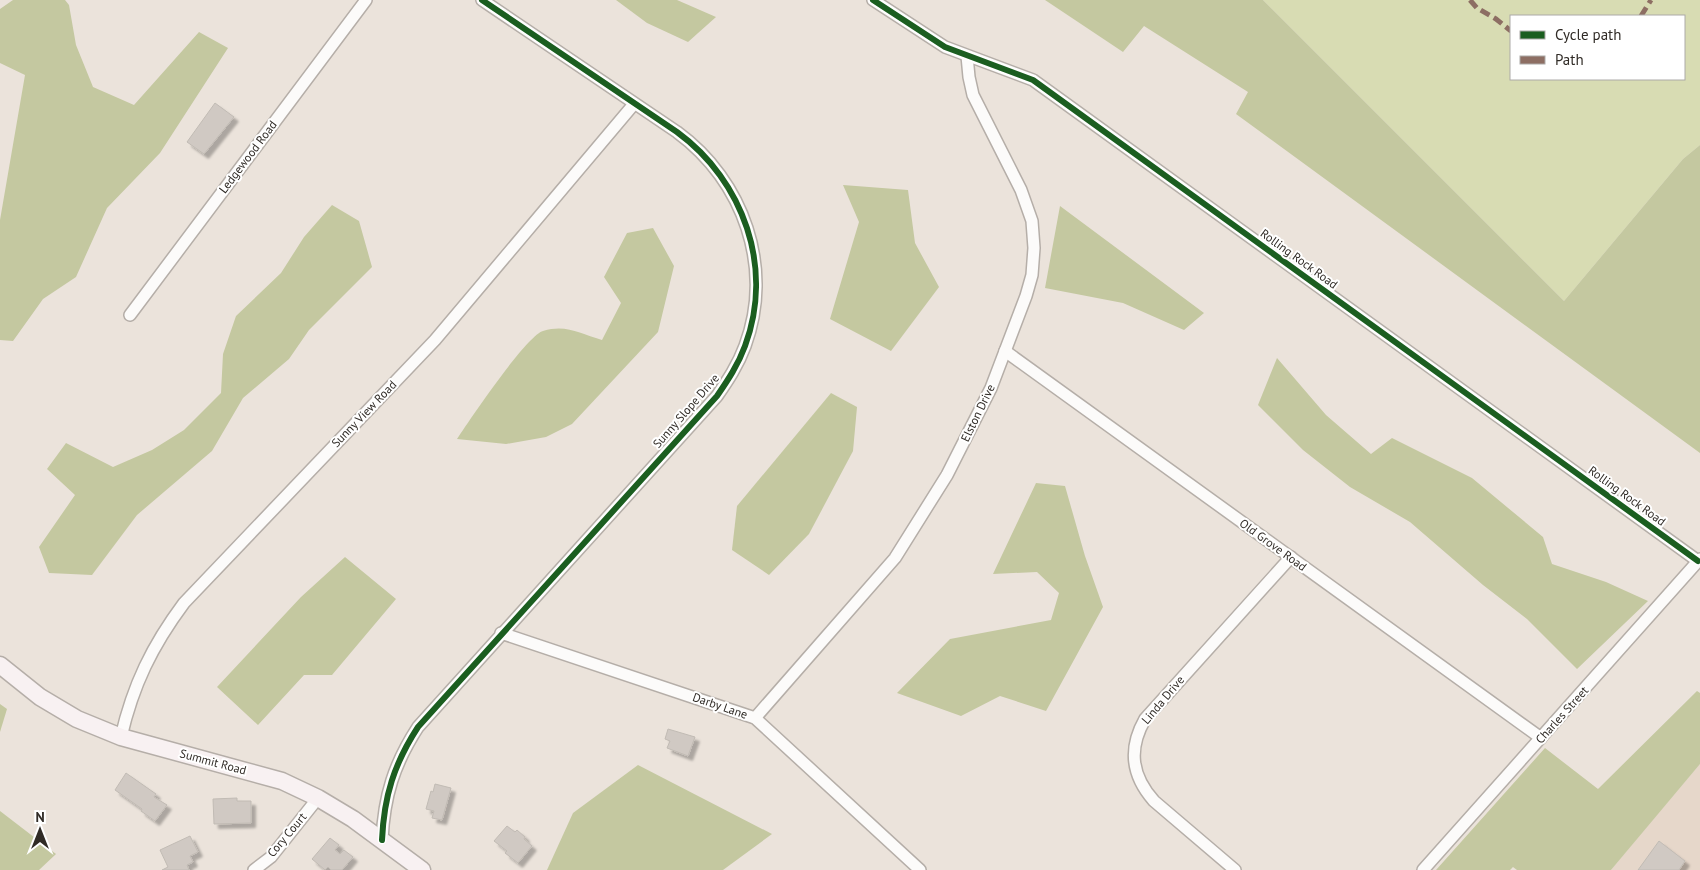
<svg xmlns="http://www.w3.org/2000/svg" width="1700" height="870" viewBox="0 0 1700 870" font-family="'PT Sans',sans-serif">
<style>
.built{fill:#e6d7ca}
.green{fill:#d8dcb3;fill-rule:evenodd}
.forest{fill:#c4c8a0}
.building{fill:#d0c9c3;stroke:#c1bbb4;filter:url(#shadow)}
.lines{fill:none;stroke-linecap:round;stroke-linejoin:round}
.street-casing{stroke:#b5aea8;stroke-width:14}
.secondary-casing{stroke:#b5aea8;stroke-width:19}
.street{stroke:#fcfbfa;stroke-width:11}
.secondary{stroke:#f8f1f2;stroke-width:16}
.quiet{stroke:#8d6e63;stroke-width:5;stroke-dasharray:10 5;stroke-linecap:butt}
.cycleway-casing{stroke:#fff;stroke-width:9}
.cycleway{stroke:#1b5e20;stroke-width:6}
.labels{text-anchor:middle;stroke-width:4;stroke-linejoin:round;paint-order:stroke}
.street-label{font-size:12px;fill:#302b26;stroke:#fff}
</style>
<defs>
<filter id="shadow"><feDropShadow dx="4.5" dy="4.5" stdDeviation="1" flood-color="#0004"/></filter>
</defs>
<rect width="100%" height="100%" fill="#ebe3db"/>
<polygon class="built" points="1700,764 1700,870 1611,870 1649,824"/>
<path class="green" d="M1263,0H1700V145L1683,159L1564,301ZM1511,16H1684V79H1511Z"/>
<g class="forest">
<polygon points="13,0 65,0 69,5 76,45 93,87 134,105 199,32 228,48 160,153 107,208 76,277 43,299 13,341 0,340 0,220 25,75 0,63 0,9"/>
<polygon points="616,0 677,0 716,17 688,42 647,23"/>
<polygon points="1045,0 1263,0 1564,301 1683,159 1700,145 1700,453 1236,114 1248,92 1144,26 1123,52"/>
<polygon points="843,185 908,190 915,243 939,287 891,351 830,319 859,222"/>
<polygon points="332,205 359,221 372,267 309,330 289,359 243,398 212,451 137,515 92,575 49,573 39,547 75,495 47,469 66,443 113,467 152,450 184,430 221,393 223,354 236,316 281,273 304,237"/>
<polygon points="1060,206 1204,313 1184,330 1123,303 1045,288"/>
<path d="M653,228L674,266L658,332L572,424L546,437L506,444L457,439C469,421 526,336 543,331C567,324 580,334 602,340L621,303L604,277L627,233Z"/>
<polygon points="1277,358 1326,415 1371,454 1392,438 1472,478 1543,537 1552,564 1606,582 1648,601 1577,669 1527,619 1483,585 1410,522 1350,487 1303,450 1258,405"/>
<polygon points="831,393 857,407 853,451 809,534 769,575 732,550 737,506"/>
<polygon points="1036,483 1065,486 1085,556 1103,607 1046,711 1000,696 961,716 897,693 950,639 1051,620 1059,593 1037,572 993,574"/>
<polygon points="345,557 396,599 332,675 304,675 258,725 217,687 301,597"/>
<polygon points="1697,691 1700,693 1700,764 1611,870 1517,870 1513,867 1510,870 1436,870 1545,748 1598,789"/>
<polygon points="0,704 7,709 0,732"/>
<polygon points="638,765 772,834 723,870 547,870 573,813"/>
<polygon points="0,811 56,854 39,870 0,870"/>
</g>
<g class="building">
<polygon points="215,103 234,117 204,154 187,142"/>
<polygon points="668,729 695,737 688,756 667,748 670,741 665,739"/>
<polygon points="126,773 156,794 154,797 167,805 155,821 141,811 142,809 115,790"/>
<polygon points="435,784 451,788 442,820 432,818 434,811 426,809 431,791 433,792"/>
<polygon points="237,798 237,801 251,801 251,823 214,824 213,799"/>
<polygon points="507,826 515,832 517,830 525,837 524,839 532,846 518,863 505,853 507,851 494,841"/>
<polygon points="190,836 198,852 190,856 193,862 187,865 189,870 162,870 168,867 160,850"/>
<polygon points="330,838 339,845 335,850 340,854 344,850 353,857 342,870 331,870 328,867 325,870 312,859"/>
<polygon points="1659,841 1685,861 1679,870 1638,870"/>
</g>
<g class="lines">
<defs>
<g id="street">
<polyline points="873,0 945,47 1033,80 1698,561"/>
<polyline points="130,315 366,0"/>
<polyline points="1005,351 1541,738"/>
<polyline points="501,633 755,718 920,870"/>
<polyline points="755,718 895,558 947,475 991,388 1026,296 1032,275 1034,248 1032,221 1021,190 973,95 969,77 967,56"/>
<path d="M121,737C133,685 152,646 184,603L435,340L634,104"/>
<path d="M382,840C384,796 394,764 418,727L717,396C728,380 738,365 745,346C774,268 744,181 677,132L482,0"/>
<polyline points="254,870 271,857 318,798"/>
<path d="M1235,870L1154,801C1131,775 1128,749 1145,719L1291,557"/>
<polyline points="1423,870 1700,559"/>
</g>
<polyline id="secondary" points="0,665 40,697 77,719 121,737 282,781 318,798 353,819 422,870"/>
</defs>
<use href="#street" class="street-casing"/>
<use href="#secondary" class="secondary-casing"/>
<use href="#street" class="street"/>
<use href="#secondary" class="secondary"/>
<g class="quiet">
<polyline points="1470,0 1477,8 1496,19 1511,31"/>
<polyline points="1641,16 1651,0"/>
</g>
<defs>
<g id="cycleway">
<polyline points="873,0 945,47 1033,80 1698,561"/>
<path d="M382,840C384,796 394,764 418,727L717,396C728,380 738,365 745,346C774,268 744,181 677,132L482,0"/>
</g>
</defs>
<use href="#cycleway" class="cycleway-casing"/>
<use href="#cycleway" class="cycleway"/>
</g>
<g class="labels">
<g class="street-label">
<text transform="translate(248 157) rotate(-53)" y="4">Ledgewood Road</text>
<text transform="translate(1299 259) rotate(36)" y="4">Rolling Rock Road</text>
<text transform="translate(686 411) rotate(-49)" y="4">Sunny Slope Drive</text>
<text transform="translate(978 413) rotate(-64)" y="4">Elston Drive</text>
<text transform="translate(364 414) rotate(-46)" y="4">Sunny View Road</text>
<text transform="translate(1627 496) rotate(36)" y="4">Rolling Rock Road</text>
<text transform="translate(1273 545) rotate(36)" y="4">Old Grove Road</text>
<text transform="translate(1163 700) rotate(-50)" y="4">Linda Drive</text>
<text transform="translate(720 706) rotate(19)" y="4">Darby Lane</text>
<text transform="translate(1562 715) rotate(-48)" y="4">Charles Street</text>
<text transform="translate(213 762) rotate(15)" y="4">Summit Road</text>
<text transform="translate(287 835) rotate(-50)" y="4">Cory Court</text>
</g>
</g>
<rect x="1510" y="15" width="175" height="65" fill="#ffffff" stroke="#acaaa8"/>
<rect x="1520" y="31" width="25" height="8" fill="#1b5e20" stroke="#acaaa8"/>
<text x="1555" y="40" font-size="15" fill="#302b26">Cycle path</text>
<rect x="1520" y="56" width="25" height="8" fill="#8d6e63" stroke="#acaaa8"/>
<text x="1555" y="65" font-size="15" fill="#302b26">Path</text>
<g transform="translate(40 830)" stroke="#ffffff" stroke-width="4" paint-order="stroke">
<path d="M0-4L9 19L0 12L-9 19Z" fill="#302b26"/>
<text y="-8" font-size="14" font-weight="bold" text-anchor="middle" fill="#302b26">N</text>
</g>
</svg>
